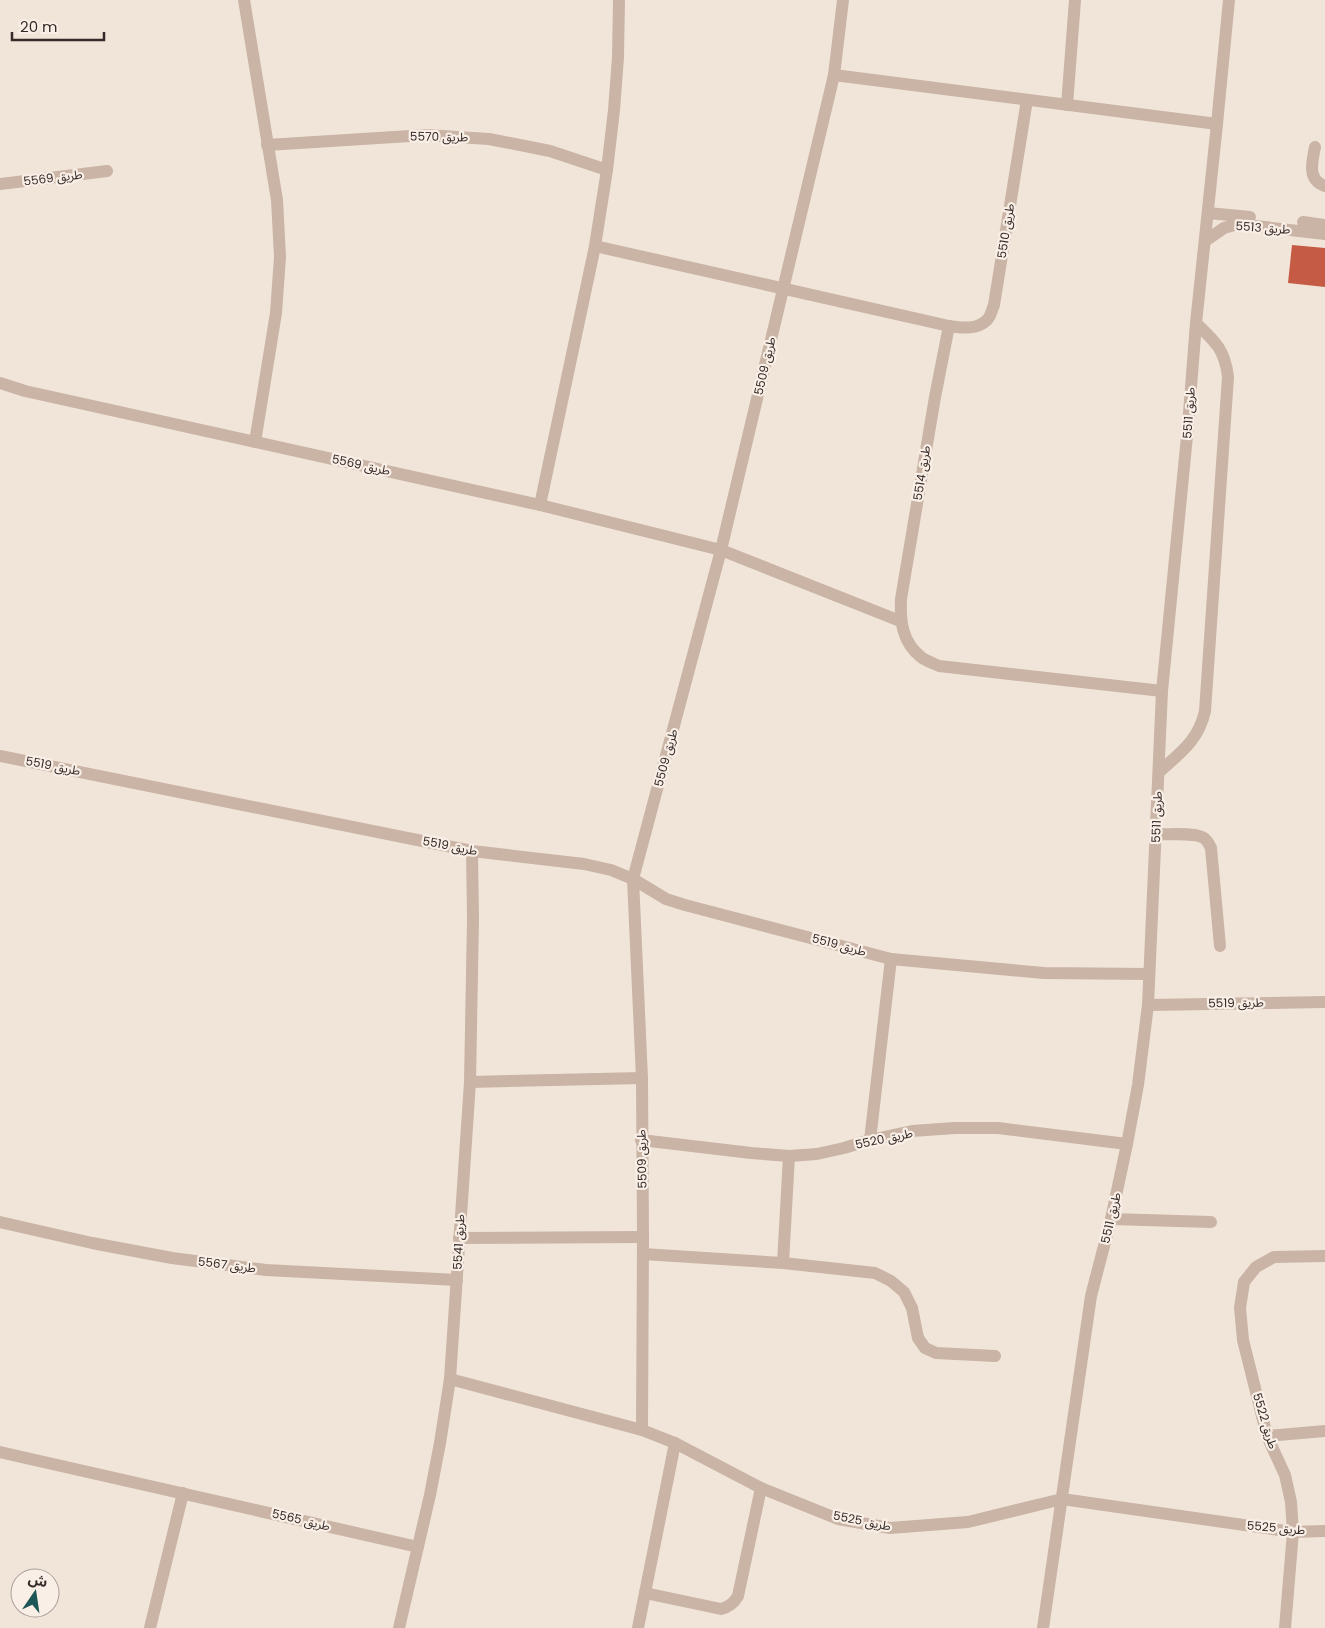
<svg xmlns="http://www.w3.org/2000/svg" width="1325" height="1628" viewBox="0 0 1325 1628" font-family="Poppins,'Noto Sans Arabic',sans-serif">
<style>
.building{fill:#c55b44}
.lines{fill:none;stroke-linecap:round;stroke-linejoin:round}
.minor{stroke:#c9b4a6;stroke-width:12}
.labels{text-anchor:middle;stroke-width:4.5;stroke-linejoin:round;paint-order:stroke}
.street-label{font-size:12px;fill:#352a27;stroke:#f9efe6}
</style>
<rect width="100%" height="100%" fill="#f1e5da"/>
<polygon class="building" points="1292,245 1325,248 1325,287 1288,283"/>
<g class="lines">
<g class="minor">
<polyline points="244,0 277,200 280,257 276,313 255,442"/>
<polyline points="834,75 1217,124"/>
<polyline points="1067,105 1075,0"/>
<polyline points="267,145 426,135 489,139 550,151 607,170"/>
<path d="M1315,147C1312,162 1307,180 1325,186"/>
<polyline points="0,184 107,171"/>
<polyline points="1208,213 1250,217"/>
<polyline points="1303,222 1325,225"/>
<polyline points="1205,241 1224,228 1238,224 1325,234"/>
<path d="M595,246L949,326C962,328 977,330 987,320C991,316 992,309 994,305L1027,100"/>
<path d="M949,326L935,397L901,599C900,621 902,642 921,657C926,661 933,663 939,666L1162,691"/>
<polyline points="0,383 25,391 540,505 721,550 900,621"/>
<polyline points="540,505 595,246 607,170 614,110 618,57 619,0"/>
<polyline points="0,756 472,851 584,864 611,870 633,879 666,899 685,905 891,959 1044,973 1149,974"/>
<path d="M1159,772C1180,753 1199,740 1205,711L1228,377C1225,350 1215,341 1196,323"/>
<path d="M1157,834C1168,835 1195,832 1204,838C1208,841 1209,844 1211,848L1220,946"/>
<polyline points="1148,1005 1325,1002"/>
<polyline points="470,1082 642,1078"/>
<polyline points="641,1140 751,1153 789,1156 817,1154 844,1148 870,1140 912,1131 955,1128 998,1128 1127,1144"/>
<polyline points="870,1140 891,959"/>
<polyline points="1111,1219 1211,1222"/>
<polyline points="0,1222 92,1243 172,1258 266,1270 457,1280"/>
<polyline points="459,1238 643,1237"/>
<polyline points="643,1254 783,1263 875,1273 891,1281 904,1292 912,1308 918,1338 925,1348 936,1353 995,1356"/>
<polyline points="783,1263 789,1156"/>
<polyline points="450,1379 642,1430 675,1443 761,1488 838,1519 890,1528 968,1522 1062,1499 1293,1532 1325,1531"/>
<polyline points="642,1430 643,1237 642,1078 633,879 721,550 834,75 843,0"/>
<polyline points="1267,1436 1325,1431"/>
<polyline points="0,1452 418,1547"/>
<path d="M645,1593L721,1609C729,1607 734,1603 738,1596L761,1488"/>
<polyline points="150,1628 183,1493"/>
<polyline points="399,1628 430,1495 440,1443 450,1379 470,1082 473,919 472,851"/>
<polyline points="638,1628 675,1443"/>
<polyline points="1043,1628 1091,1296 1111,1219 1127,1144 1138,1085 1148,1005 1162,691 1188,426 1196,323 1217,124 1229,0"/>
<polyline points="1285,1628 1293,1532 1291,1502 1285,1475 1267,1436 1243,1340 1240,1308 1244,1282 1256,1267 1274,1257 1325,1256"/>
</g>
</g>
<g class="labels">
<g class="street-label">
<text transform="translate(439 137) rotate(1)" y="4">طريق 5570</text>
<text transform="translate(53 178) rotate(-7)" y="4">طريق 5569</text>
<text transform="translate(1263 228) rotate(4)" y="4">طريق 5513</text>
<text transform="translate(1006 231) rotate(-81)" y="4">طريق 5510</text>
<text transform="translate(765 366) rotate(-77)" y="4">طريق 5509</text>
<text transform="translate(1189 413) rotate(-86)" y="4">طريق 5511</text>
<text transform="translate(361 465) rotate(12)" y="4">طريق 5569</text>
<text transform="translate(922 473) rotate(-81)" y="4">طريق 5514</text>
<text transform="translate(666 758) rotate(-75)" y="4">طريق 5509</text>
<text transform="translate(53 766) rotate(11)" y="4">طريق 5519</text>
<text transform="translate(1157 817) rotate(-88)" y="4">طريق 5511</text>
<text transform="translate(450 846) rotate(11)" y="4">طريق 5519</text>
<text transform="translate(839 945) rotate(15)" y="4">طريق 5519</text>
<text transform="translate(1236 1003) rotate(-1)" y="4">طريق 5519</text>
<text transform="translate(884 1139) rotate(-12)" y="4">طريق 5520</text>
<text transform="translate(642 1159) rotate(-91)" y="4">طريق 5509</text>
<text transform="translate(1111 1218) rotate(-77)" y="4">طريق 5511</text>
<text transform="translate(459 1242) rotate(-87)" y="4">طريق 5541</text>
<text transform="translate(227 1265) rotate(7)" y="4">طريق 5567</text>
<text transform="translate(1265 1421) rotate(73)" y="4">طريق 5522</text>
<text transform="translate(301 1520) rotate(13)" y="4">طريق 5565</text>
<text transform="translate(862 1521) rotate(11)" y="4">طريق 5525</text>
<text transform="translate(1276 1528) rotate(5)" y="4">طريق 5525</text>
</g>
</g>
<g transform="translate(35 1593) rotate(13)"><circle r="24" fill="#f9efe6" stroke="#aba09a"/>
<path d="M0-4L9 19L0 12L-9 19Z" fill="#1d5656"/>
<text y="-8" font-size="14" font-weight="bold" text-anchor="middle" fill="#352a27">ش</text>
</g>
<path d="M12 32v8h92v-8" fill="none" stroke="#352a27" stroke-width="2.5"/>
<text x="20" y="32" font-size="15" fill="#352a27" stroke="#f9efe6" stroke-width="4" paint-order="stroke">20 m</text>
</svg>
